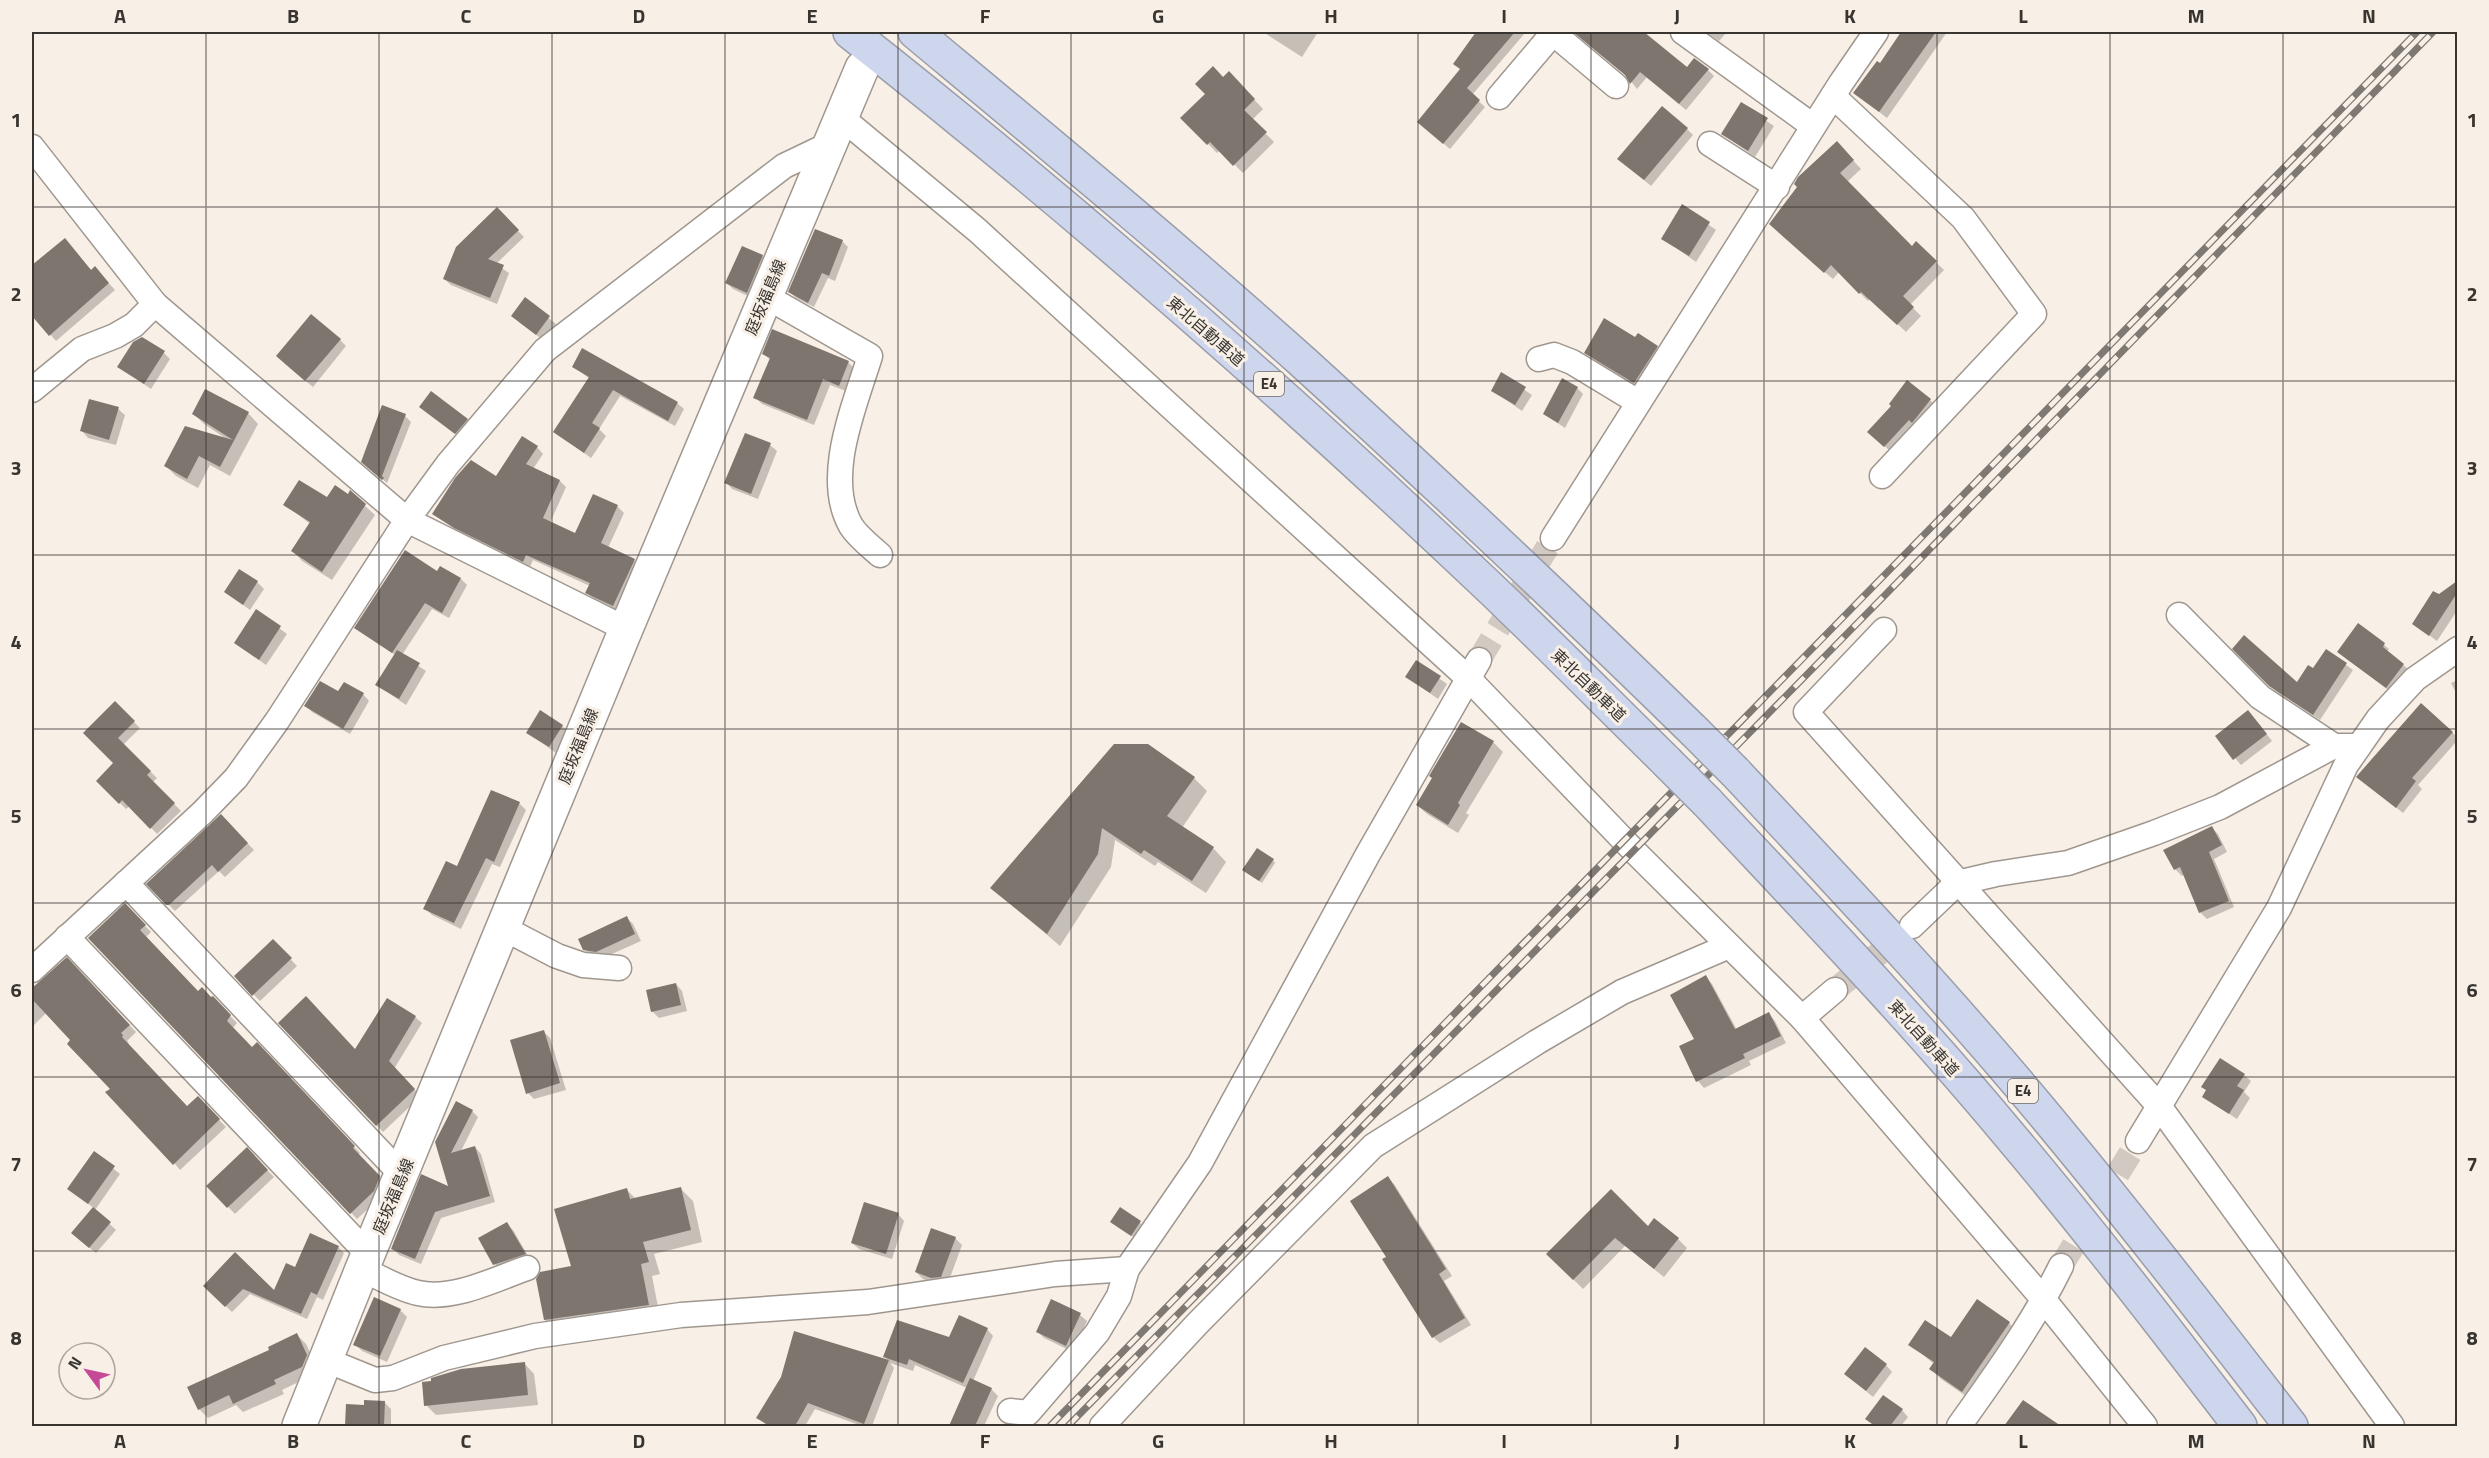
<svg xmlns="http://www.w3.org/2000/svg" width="2489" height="1458" viewBox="0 0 2489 1458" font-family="'Titillium Web','Noto Sans JP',sans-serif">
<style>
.shadow{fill:#0003}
.building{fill:#7e766e}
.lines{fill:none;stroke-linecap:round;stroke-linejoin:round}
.street-tunnel{stroke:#d2cac2;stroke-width:24;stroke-dasharray:24 12;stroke-linecap:butt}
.street-casing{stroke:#9f978f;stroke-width:27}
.secondary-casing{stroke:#9f978f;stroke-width:36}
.highway-casing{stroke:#9a9eab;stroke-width:36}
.street{stroke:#fff;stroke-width:24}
.secondary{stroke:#fff;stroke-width:33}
.highway{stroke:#ced6ed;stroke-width:33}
.rail-casing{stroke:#7f7974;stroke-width:7}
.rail{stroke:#f8efe6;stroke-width:4.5;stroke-dasharray:14;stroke-linecap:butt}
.highway-bridge-casing{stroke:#9a9eab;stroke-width:36;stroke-linecap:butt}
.highway-bridge{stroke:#ced6ed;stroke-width:33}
.grid{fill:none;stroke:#383531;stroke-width:1.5;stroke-opacity:0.55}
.labels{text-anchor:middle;stroke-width:6;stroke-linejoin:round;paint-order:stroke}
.shield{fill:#f8efe6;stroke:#726d67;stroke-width:1.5}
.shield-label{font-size:15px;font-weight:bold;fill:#383531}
.street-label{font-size:16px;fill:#383531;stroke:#f8efe6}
.neatline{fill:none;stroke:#383531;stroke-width:2}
.grid-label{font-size:20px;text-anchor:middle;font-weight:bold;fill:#383531}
</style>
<rect width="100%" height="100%" fill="#f8efe6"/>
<g class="shadow">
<polygon points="1263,32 1318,32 1302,57"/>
<polygon points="1478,32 1525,33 1472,95 1485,107 1450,149 1425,128 1461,70 1467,45"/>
<polygon points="1574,32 1642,32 1687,70 1708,70 1714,76 1686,110 1647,77 1637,89 1627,76"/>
<polygon points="1706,32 1727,32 1719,41"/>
<polygon points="1903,32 1947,32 1887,118 1855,93 1880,65"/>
<polygon points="1229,73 1263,109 1252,120 1274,142 1243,173 1220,150 1217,153 1183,118"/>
<polygon points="1741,104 1774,126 1755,157 1723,134"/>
<polygon points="1687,129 1693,135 1651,186 1626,165"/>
<polygon points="1837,143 1861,169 1847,182 1912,248 1916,243 1944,270 1910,305 1921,316 1906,332 1870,298 1868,301 1839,272 1833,279 1778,232"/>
<polygon points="1683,206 1716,230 1696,262 1662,238"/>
<polygon points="497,209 524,237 496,264 509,273 497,304 451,285 444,279"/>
<polygon points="64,240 92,271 101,275 115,290 56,341 32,314 32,267"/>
<polygon points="842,241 848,247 835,281 828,278 814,307 796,298 790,292"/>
<polygon points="762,256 769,263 754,299 733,289 727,283"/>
<polygon points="525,299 556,324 543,340 519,322"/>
<polygon points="1636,339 1657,347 1663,354 1641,389 1593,359 1586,352"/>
<polygon points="340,340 346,346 313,387 284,363"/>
<polygon points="164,353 170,359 151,389 119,367"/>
<polygon points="764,354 848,362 855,369 846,391 830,385 814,425 762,404 755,397 770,360"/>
<polygon points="574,367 677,403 684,409 675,426 620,396 599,429 606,436 591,458 555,432 590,379"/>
<polygon points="1502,374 1532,395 1522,411 1492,390"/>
<polygon points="1577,388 1583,394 1565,428 1544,414"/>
<polygon points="1930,400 1935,405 1890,451 1869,432 1893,407"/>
<polygon points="421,407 467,420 473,427 462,439"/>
<polygon points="118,409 125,415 116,445 88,438 82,431"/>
<polygon points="248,413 258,424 230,476 210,465 198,488 176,476 166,466 228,440 204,424 194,414"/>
<polygon points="405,416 411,422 387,483 369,468"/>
<polygon points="746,435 770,445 777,451 758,499 732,489 726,482"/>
<polygon points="537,447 543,454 533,469 560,481 566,487 550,523 576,535 594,496 618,507 624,513 608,548 634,560 640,566 619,612 594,599 587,593 590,586 533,560 530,567 462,534 434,514 496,478"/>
<polygon points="351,493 375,515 332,580 302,561 293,551 310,524 285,504 349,496"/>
<polygon points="437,574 461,579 467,585 449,618 432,609 402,655 426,671 406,705 377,685 395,655 356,628"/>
<polygon points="257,582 264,589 250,610 226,592"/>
<polygon points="2458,583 2458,609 2437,641 2414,624 2439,596"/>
<polygon points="256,611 287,634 266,665 235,643"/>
<polygon points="2359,626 2384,645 2389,649 2387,652 2408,669 2391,692 2343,656"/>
<polygon points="2234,648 2297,684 2313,670 2327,651 2353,670 2320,720 2277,692"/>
<polygon points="1416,662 1447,684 1438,699 1407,677"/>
<polygon points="2458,680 2458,697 2451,683"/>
<polygon points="339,693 363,694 369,701 350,734 312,712 306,706"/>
<polygon points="115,703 140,728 123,745 157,778 153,782 181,811 157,834 130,806 126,809 98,781 115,763"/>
<polygon points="2255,719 2272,741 2241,765 2217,737"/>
<polygon points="1462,724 1493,742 1503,752 1466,813 1469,815 1458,833 1427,814 1417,805"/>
<polygon points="562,726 569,732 556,753 528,733"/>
<polygon points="2449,729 2456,736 2456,742 2418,785 2422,789 2403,813 2358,777"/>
<polygon points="1114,745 1194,778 1207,791 1182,828 1213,848 1226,862 1206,893 1158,862 1155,866 1115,840 1111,867 1060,946 992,888"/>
<polygon points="519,803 526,810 500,867 492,864 461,929 432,915 425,908 458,868"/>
<polygon points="221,816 254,850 225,877 219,871 175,911 148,884"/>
<polygon points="2211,827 2218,834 2227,852 2214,859 2234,907 2207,919 2200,912 2185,874 2182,876 2175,869"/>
<polygon points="1273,860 1275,863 1262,883 1247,873"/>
<polygon points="125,905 151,932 146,937 198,993 213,998 237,1023 232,1029 252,1049 257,1044 360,1153 358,1155 386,1184 380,1198 357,1219 90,938"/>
<polygon points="627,918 633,924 641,941 603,958 591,956 584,949"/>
<polygon points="273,941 297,966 260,1001 236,976"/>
<polygon points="67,959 136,1032 127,1041 129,1043 127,1044 187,1108 198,1098 226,1127 180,1170 73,1040 46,1013 32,1027 32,992"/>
<polygon points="1706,977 1712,984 1737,1030 1769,1014 1775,1021 1786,1043 1749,1061 1751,1065 1704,1088 1698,1081 1696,1040"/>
<polygon points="676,984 682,991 687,1011 659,1018 652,1011"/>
<polygon points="415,1017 422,1023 394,1069 421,1096 383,1132 280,1023 356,1051"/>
<polygon points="544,1032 550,1038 566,1090 534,1099 528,1093"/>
<polygon points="2244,1075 2251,1081 2244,1092 2250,1098 2237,1119 2204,1097"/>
<polygon points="472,1111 478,1117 461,1151 475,1147 481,1154 495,1202 441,1218 421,1264 399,1255 392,1248 451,1189 437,1142"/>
<polygon points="247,1149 274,1177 235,1214 208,1186"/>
<polygon points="94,1153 120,1174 95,1210 116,1230 96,1253 79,1239 94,1208 76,1195"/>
<polygon points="1388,1178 1394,1184 1452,1276 1444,1281 1471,1325 1440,1343 1433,1337 1388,1257"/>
<polygon points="626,1189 636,1199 681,1189 693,1201 702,1242 654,1254 660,1274 652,1276 660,1317 557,1332 545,1320 573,1267"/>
<polygon points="1120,1209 1143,1225 1135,1238 1115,1225"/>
<polygon points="898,1214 904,1221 892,1259 859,1249 852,1243"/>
<polygon points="507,1224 513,1230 531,1261 501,1271 495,1264 480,1239"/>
<polygon points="1648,1228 1678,1239 1687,1248 1664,1277 1625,1246 1583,1289 1548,1254"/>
<polygon points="955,1238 962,1245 948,1283 938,1284 923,1279 916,1272"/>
<polygon points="338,1247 344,1253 323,1300 317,1297 307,1319 250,1294 232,1312 205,1286 235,1255 274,1293 296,1269"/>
<polygon points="1052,1301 1080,1315 1087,1321 1073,1352 1044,1338 1038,1332"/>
<polygon points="400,1310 407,1317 387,1362 362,1351 355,1344"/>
<polygon points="2009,1323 2019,1333 1973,1401 1941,1379 1931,1369 1934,1364 1910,1344 1951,1339"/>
<polygon points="987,1329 993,1336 973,1381 991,1389 998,1396 984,1426 950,1426 967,1388 915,1365 913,1371 890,1363 894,1368 872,1426 862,1426 815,1409 805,1426 768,1426 758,1418 782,1378 795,1333 889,1361 885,1357"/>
<polygon points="297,1335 306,1344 316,1365 311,1376 282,1390 284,1394 243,1412 236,1405 208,1418 199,1409 271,1351"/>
<polygon points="524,1363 534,1374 538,1405 436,1415 426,1405"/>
<polygon points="1886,1365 1892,1372 1873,1397 1846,1374"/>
<polygon points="2024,1402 2058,1426 2008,1426"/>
<polygon points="385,1403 391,1409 391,1426 347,1426 347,1406 365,1406"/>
<polygon points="1902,1410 1908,1417 1901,1426 1875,1426 1867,1419"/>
<polygon points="2458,1423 2458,1426 2447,1426 2446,1425"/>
</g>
<g class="building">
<polygon points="1476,32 1515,32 1467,88 1480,100 1443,144 1417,122 1460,69 1453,64"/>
<polygon points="1573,32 1644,32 1687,67 1694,58 1709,69 1679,104 1640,72 1630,84 1625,75"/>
<polygon points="1901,32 1936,32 1879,112 1853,93 1877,61 1880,63"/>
<polygon points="1213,66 1223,77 1229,71 1255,99 1244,110 1267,132 1233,166 1210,142 1207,145 1180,118 1205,94 1195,84"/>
<polygon points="1741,102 1768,118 1748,151 1721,134"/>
<polygon points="1662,106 1688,128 1644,180 1617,159"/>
<polygon points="1837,141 1854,160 1840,173 1912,246 1916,241 1937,261 1903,296 1914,307 1897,325 1861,292 1859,294 1831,265 1824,273 1769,224 1797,187 1794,184 1798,177"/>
<polygon points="1682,204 1710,222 1689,256 1661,239"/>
<polygon points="497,207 519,230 488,259 504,265 490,298 443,279 456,247"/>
<polygon points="815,229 843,240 829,276 822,273 808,303 788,292"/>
<polygon points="65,238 91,270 95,266 109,283 49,336 32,316 32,265"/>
<polygon points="742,246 763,255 747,293 725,283"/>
<polygon points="525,297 550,316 536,335 511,316"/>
<polygon points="311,314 341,339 305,381 276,356"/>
<polygon points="1604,318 1635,337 1638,333 1658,346 1634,383 1584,353"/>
<polygon points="772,329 849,361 839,386 823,379 807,420 753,398 770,358 762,354"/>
<polygon points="142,337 165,351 144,384 117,367 133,342"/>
<polygon points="582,348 678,402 668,421 613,390 592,423 600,428 584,453 553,432 589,377 572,367"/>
<polygon points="1501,372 1526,387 1515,405 1491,391"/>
<polygon points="1562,378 1578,387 1558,423 1543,414"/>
<polygon points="1907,380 1931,399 1912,423 1909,420 1884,447 1867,432 1891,406 1889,404"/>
<polygon points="205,389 249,412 220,467 199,456 187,479 164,466 185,426 233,440 192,414"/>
<polygon points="431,391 468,419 455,434 419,407"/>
<polygon points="89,399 119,407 109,440 80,431"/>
<polygon points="382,405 406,414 382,476 384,478 382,480 361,462"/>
<polygon points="745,433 771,443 751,494 724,483"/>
<polygon points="522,436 538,446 526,464 560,480 543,518 575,533 593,494 618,505 601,543 635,559 613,606 585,593 590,583 526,555 523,562 454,528 432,514 455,478 471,460 496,476"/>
<polygon points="299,480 327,497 335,485 348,494 350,490 366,504 322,572 291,551 310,522 283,505"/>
<polygon points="405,550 437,571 440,566 461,578 442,613 425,603 392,653 354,628"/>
<polygon points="239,569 258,581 243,605 224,592"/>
<polygon points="2457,581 2457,593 2429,636 2412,624 2433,591 2439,594"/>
<polygon points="256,609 281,626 259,660 234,643"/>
<polygon points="2358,623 2385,643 2383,647 2404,664 2386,688 2337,652"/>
<polygon points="2244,635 2297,682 2308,665 2313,668 2326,649 2347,663 2313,715 2269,686 2232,649"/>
<polygon points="397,650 420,663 399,699 375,685"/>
<polygon points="1416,660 1441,676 1430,693 1405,677"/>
<polygon points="320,681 338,691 344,682 364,693 343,729 304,706"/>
<polygon points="115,701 135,721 118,738 151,771 147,775 175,803 150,829 122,800 119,804 96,781 113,763 83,733"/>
<polygon points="2421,703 2453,732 2412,778 2416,781 2396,808 2356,777"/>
<polygon points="540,710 563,725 549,747 526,733"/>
<polygon points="2248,710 2267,734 2233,760 2215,736"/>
<polygon points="1461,722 1494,741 1458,803 1460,805 1448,825 1416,805 1432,778 1429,776"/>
<polygon points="1114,744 1148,744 1195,777 1167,816 1214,847 1192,881 1144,850 1141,854 1102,828 1098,854 1047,934 990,888"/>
<polygon points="491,790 520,802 494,862 486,858 454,923 423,909 446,861 457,866"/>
<polygon points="221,814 248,843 218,872 212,865 169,905 166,905 146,884"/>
<polygon points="2212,826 2222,845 2209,852 2229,901 2199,913 2180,867 2174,870 2163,850"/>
<polygon points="1257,848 1274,859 1259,881 1242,870"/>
<polygon points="125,903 146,925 140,930 198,991 202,987 211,997 213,996 231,1015 227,1021 252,1047 257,1042 355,1146 353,1148 380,1176 374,1191 350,1214 88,938"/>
<polygon points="627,916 635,934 596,952 583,950 578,939"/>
<polygon points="273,939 292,958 252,996 234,976"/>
<polygon points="67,957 130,1025 121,1033 123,1035 122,1037 187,1106 198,1096 220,1119 173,1165 105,1092 110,1089 67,1044 70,1040 32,999 32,988"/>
<polygon points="1706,975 1735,1029 1769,1012 1781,1036 1743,1054 1745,1058 1696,1082 1679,1046 1694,1039 1670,995"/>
<polygon points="676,983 681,1005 651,1012 646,990"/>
<polygon points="306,996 355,1049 387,998 416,1016 389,1061 415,1089 376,1126 278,1023"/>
<polygon points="544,1030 560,1083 526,1094 510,1040"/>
<polygon points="2220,1058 2245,1074 2237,1086 2244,1090 2229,1114 2202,1097 2206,1090 2201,1087"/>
<polygon points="456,1101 473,1110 451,1153 475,1146 490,1196 435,1212 415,1259 391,1249 421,1174 448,1186 435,1142"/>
<polygon points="247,1147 268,1170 227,1208 206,1186"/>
<polygon points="94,1151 115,1166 88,1204 67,1189"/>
<polygon points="1388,1176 1446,1269 1439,1274 1465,1318 1432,1338 1382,1259 1386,1257 1350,1201"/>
<polygon points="681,1187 691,1230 643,1242 649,1262 641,1264 649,1305 544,1320 536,1279 540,1272 571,1266 554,1209 627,1188 630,1199"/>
<polygon points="1611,1189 1648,1226 1654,1218 1679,1238 1654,1269 1615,1238 1573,1280 1546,1254"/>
<polygon points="864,1202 899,1213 886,1254 851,1243"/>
<polygon points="93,1207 111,1222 89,1248 71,1233"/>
<polygon points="1120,1207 1141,1221 1131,1236 1110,1222"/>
<polygon points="507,1222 526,1254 493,1265 478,1238"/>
<polygon points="931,1228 956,1237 941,1277 931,1278 915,1272"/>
<polygon points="310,1233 339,1246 317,1295 311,1292 301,1314 243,1289 225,1307 203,1286 235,1252 274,1290 286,1263 295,1267"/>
<polygon points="374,1297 401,1309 380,1356 353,1345"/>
<polygon points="1051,1299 1081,1313 1066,1346 1036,1332"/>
<polygon points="1977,1299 2010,1322 1962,1392 1929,1369 1934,1362 1908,1345 1925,1320 1951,1337"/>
<polygon points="959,1315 988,1328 963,1383 909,1359 907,1365 883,1357 897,1320 949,1337"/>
<polygon points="794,1331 889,1360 864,1424 808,1403 795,1426 770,1426 756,1418 781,1377"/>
<polygon points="297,1333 307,1355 302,1367 274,1380 276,1384 233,1404 229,1395 198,1410 187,1387 269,1350 268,1347"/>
<polygon points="1865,1347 1887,1364 1866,1391 1844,1374"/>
<polygon points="525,1362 528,1395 424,1406 422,1382 431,1381 431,1378 461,1369"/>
<polygon points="970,1378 992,1388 975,1426 949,1426"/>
<polygon points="1883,1395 1903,1409 1890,1426 1875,1426 1865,1419"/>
<polygon points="364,1400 385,1401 384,1426 345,1426 346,1404 364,1405"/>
<polygon points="2023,1400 2061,1426 2004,1426"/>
</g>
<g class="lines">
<g class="street-tunnel">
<polyline points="1479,660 1553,538"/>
<polyline points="1835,990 1906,931"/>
<polyline points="2061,1266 2138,1141"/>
</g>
<defs>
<g id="street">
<polyline points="1683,32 1813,126"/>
<polyline points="1553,33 1616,86"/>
<polyline points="1833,96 1963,218 2034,314 1882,476"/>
<polyline points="1499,97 1554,32"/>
<polyline points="842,118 977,230 1469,679 1634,851 1802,1018 2044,1300 2145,1426"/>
<polyline points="1710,144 1777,187"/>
<polyline points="32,147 155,304 407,520 626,629"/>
<path d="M765,296L870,356C855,405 823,477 851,526C858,537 870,546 880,555"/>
<polyline points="1539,359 1554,355 1572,362 1638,402"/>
<polyline points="32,390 82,349 115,336 134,325 155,304"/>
<polyline points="1553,538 1841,83 1876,32"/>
<polyline points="2179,615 2260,697 2334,746"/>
<polyline points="1884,630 1806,712 2159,1106 2392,1426"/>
<polyline points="126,883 402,1175"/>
<polyline points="1912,926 1957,883 1996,874 2068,863 2154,833 2220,807 2334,746 2359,746"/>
<polyline points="503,928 557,956 583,965 619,968"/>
<polyline points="67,937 368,1254"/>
<polyline points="32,970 202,813 236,778 277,721 407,520 448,464 545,350 784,166 832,143"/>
<polyline points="1802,1018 1835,990"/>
<polyline points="2138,1141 2279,908 2346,765 2378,719 2415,679 2458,649"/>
<path d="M362,1269C379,1277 399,1289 418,1293C453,1301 495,1279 527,1268"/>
<polyline points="326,1360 375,1380 393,1378 444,1358 535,1336 681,1315 868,1302 1055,1274 1127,1269"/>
<polyline points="1010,1411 1028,1413 1097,1333 1119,1296 1127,1269 1200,1163 1368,854 1479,660"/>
<polyline points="1102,1426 1197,1324 1373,1146 1537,1042 1622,992 1729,946"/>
<path d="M1959,1426C1996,1374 2033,1323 2061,1266"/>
</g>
<polyline id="secondary" points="299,1426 362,1269 626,629 862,68"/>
<g id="highway">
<path d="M850,32C1070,205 1282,391 1486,584C1547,642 1606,702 1666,761"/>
<path d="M915,32C1046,141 1177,249 1304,363C1436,483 1566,606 1694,731"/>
<path d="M1735,772C1840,884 1945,995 2043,1113C2128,1215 2210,1321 2291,1426"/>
<path d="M1707,802C1808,910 1911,1017 2006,1131C2087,1227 2164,1327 2240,1426"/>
</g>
</defs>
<use href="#street" class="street-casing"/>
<use href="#secondary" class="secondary-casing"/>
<use href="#highway" class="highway-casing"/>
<use href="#street" class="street"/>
<use href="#secondary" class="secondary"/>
<use href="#highway" class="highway"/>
<defs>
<g id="rail">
<polyline points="1050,1426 2417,32"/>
<polyline points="1068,1426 1888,592 2433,32"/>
</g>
</defs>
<use href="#rail" class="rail-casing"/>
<use href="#rail" class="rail"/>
<defs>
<g id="highway-bridge">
<polyline points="1694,731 1735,772"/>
<polyline points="1666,761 1707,802"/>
</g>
</defs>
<use href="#highway-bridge" class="highway-bridge-casing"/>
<use href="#highway-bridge" class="highway-bridge"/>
</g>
<path class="grid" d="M206,32V1426M379,32V1426M552,32V1426M725,32V1426M898,32V1426M1071,32V1426M1244,32V1426M1418,32V1426M1591,32V1426M1764,32V1426M1937,32V1426M2110,32V1426M2283,32V1426M32,207H2458M32,381H2458M32,555H2458M32,729H2458M32,903H2458M32,1077H2458M32,1251H2458"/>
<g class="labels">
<g class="shield">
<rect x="1254" y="372" width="30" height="24" rx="4.5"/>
<rect x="2008" y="1079" width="30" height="24" rx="4.5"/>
</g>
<g class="shield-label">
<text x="1269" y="389">E4</text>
<text x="2023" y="1096">E4</text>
</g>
<g class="street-label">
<text transform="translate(765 297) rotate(-67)" y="6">庭坂福島線</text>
<text transform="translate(1206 331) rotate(41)" y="6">東北自動車道</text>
<text transform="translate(1589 685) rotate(44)" y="6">東北自動車道</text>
<text transform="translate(578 746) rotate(-68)" y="6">庭坂福島線</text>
<text transform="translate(1924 1038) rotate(48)" y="6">東北自動車道</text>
<text transform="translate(393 1196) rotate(-67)" y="6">庭坂福島線</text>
</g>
</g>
<rect width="2489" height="1458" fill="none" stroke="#f8efe6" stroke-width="66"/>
<g transform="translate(87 1371) rotate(303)"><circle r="28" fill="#f8efe6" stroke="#aba59e" stroke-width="1.5"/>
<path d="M0-4.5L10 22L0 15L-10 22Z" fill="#c64998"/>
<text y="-9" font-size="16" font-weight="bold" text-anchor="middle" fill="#383531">N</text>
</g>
<rect x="33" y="33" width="2423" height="1392" class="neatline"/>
<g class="grid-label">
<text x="120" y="23">A</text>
<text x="293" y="23">B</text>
<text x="466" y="23">C</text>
<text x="639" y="23">D</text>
<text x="812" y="23">E</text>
<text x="985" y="23">F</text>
<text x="1158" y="23">G</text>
<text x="1331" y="23">H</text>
<text x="1504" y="23">I</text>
<text x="1677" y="23">J</text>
<text x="1850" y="23">K</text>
<text x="2023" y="23">L</text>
<text x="2196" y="23">M</text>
<text x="2369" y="23">N</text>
<text x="16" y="127">1</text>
<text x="2472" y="127">1</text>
<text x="16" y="301">2</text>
<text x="2472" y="301">2</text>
<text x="16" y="475">3</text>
<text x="2472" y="475">3</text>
<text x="16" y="649">4</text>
<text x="2472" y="649">4</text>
<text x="16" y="823">5</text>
<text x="2472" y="823">5</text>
<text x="16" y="997">6</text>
<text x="2472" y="997">6</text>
<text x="16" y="1171">7</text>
<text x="2472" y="1171">7</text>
<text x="16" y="1345">8</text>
<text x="2472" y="1345">8</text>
<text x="120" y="1448">A</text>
<text x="293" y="1448">B</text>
<text x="466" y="1448">C</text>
<text x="639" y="1448">D</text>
<text x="812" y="1448">E</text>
<text x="985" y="1448">F</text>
<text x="1158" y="1448">G</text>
<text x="1331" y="1448">H</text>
<text x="1504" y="1448">I</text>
<text x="1677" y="1448">J</text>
<text x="1850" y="1448">K</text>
<text x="2023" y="1448">L</text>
<text x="2196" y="1448">M</text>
<text x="2369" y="1448">N</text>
</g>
</svg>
